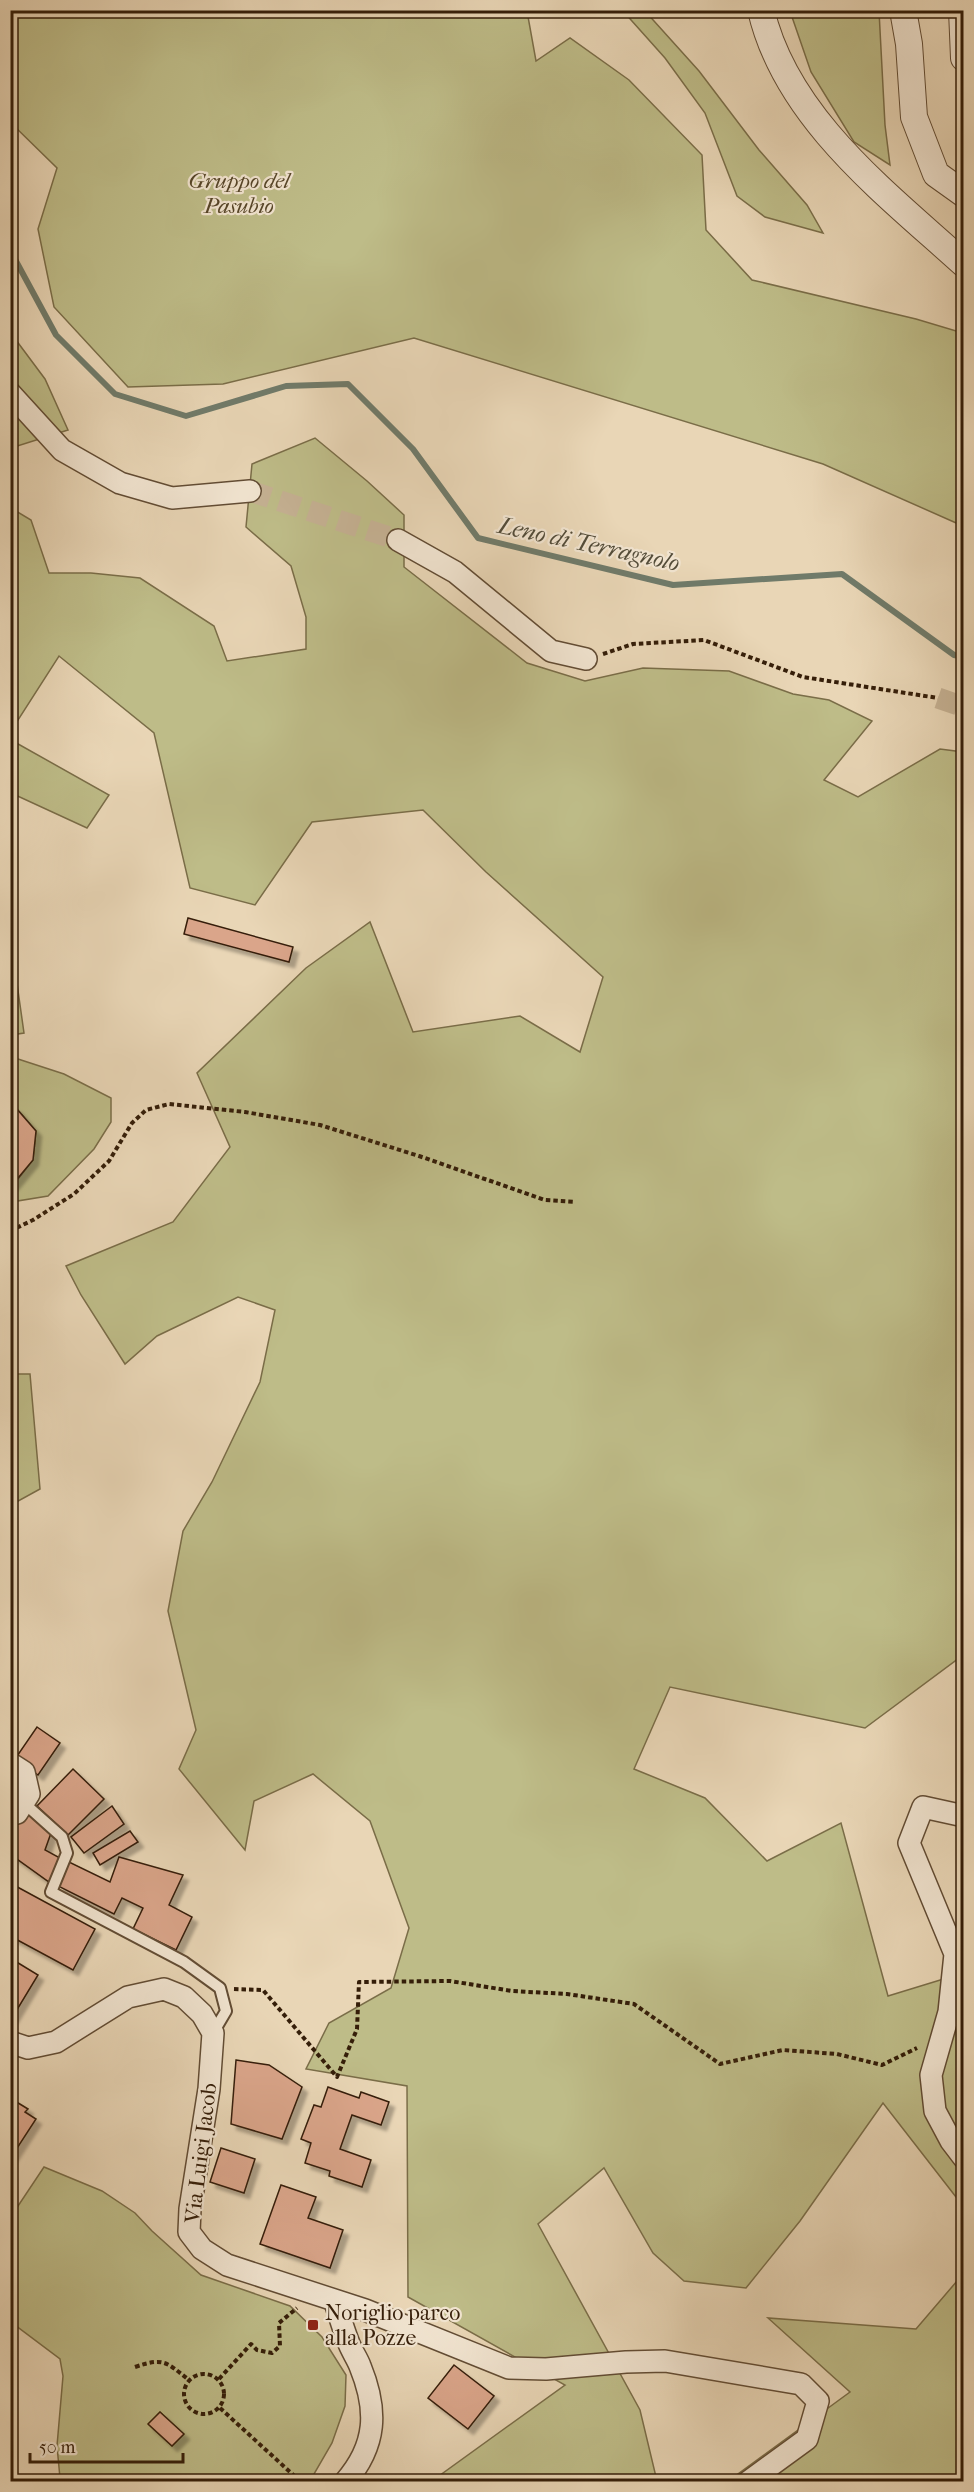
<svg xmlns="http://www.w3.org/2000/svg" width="974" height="2492" viewBox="0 0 974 2492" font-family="'IM FELL French Canon',serif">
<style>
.green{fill:#bebc88;stroke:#7a6d48;stroke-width:1.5;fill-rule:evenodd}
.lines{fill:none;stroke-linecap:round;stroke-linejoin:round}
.stream{stroke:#707b6a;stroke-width:6}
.building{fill:#daa58a;stroke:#351e09;stroke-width:1.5;filter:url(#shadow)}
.minor-tunnel{stroke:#c5b193;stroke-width:21;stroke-dasharray:21 10;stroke-linecap:butt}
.service-casing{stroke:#624c34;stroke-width:14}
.minor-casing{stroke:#624c34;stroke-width:24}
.tertiary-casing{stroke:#624c34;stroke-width:28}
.path{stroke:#351e09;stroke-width:4;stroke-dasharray:4.5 3;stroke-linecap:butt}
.service{stroke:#f1e4d0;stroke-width:10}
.minor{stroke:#f1e4d0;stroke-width:21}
.tertiary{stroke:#f1e4d0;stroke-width:26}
.poi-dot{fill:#8f2418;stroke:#f1e4d0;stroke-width:2}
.labels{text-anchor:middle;stroke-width:4.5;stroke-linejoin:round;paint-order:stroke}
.park-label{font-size:22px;font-style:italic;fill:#574629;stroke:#f1e4d0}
.street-label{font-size:22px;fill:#351e09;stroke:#f1e4d0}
.poi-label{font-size:22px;fill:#351e09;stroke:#f1e4d0;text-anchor:start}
.water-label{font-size:24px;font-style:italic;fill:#534c39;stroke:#f1e4d0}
</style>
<defs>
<filter id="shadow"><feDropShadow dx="5.5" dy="5.5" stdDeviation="1.5" flood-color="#0004"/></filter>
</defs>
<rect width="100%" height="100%" fill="#e9d6b6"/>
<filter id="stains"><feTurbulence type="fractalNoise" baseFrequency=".00333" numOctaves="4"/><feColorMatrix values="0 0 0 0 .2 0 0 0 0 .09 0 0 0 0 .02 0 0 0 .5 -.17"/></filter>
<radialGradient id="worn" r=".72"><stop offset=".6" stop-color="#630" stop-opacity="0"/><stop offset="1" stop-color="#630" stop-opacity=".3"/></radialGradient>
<g class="green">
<polygon points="10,11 527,11 536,61 570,38 629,80 702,155 706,230 752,280 916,319 963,333 963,526 823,464 414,338 223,384 128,387 54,307 38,229 57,168 11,123"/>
<polygon points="623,11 645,11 699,71 759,150 807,205 823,233 765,217 737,196 705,113 665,58"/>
<polygon points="722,11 879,11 885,125 890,165 854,142 811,72 791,14"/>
<polygon points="10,332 45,379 68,430 11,448"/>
<polygon points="315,438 367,481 404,515 404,567 527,663 585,681 643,668 729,671 793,694 829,700 872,721 824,780 858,797 940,749 963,752 963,1655 865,1728 670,1687 634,1769 705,1798 767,1861 841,1823 888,1996 963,1973 963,2206 883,2103 800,2221 746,2288 684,2281 653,2253 604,2168 538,2224 640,2410 657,2481 432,2481 565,2385 408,2297 407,2086 306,2069 329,2023 391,1988 409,1928 370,1821 313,1774 254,1801 245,1850 179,1769 196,1730 168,1611 183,1531 212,1482 260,1382 275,1310 238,1297 157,1336 125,1364 81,1295 66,1266 173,1222 230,1147 197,1073 306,968 370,922 413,1032 520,1016 580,1052 603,977 486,872 423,810 312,822 255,905 190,888 154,733 59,656 11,731 11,508 31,520 49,573 91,573 140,578 214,626 227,661 306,649 306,617 291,566 246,527 252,464"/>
<polygon points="11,740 109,795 87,828 11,793"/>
<polygon points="10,934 24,1033 11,1035 10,1035"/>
<polygon points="18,1059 64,1074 111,1098 111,1122 94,1149 48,1196 11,1202 11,1185 14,1184 33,1160 36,1131 16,1108 11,1106 11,1060"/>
<polygon points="11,1374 30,1374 40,1489 11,1505"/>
<path d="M44,2167L102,2191L135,2213L152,2231L201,2275L290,2306L322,2337L346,2375L345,2406L332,2443L310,2481H252L225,2475L223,2482H69L60,2478L57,2446L63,2376L60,2359L11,2322L10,2218ZM160,2412L183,2434L172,2446L149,2425Z"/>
<polygon points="963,2274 963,2481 727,2482 850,2392 768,2318 916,2329"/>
</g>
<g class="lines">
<polyline class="stream" points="10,250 56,335 115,394 186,416 286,386 348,384 413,449 478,538 673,585 842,574 954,655 964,657"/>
</g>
<g class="building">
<polygon points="188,918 293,947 289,962 184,934"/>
<polygon points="10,1106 16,1108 36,1131 33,1160 13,1184 10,1185"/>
<polygon points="37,1727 60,1743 38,1775 15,1759"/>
<polygon points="10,1768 20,1774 10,1806"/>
<polygon points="73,1769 104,1799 68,1835 37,1806"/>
<polygon points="112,1806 124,1824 84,1853 71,1837"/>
<polygon points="24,1809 51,1833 45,1850 60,1858 49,1882 10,1854 10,1825"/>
<polygon points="130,1831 138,1842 100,1865 93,1853"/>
<polygon points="119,1857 183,1875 169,1905 192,1917 176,1950 133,1929 143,1908 122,1898 114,1914 58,1886 67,1861 110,1882"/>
<polygon points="10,1883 95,1929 73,1970 10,1936"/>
<polygon points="10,1958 38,1975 12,2018 10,2018"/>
<polygon points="236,2060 269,2065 302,2087 282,2139 231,2124"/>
<polygon points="328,2087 359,2098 361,2092 389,2102 381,2125 352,2115 340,2149 371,2160 362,2187 329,2176 330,2171 305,2163 311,2143 301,2139 314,2105 321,2107"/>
<polygon points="10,2098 28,2109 25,2112 36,2119 10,2159"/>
<polygon points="221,2148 255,2159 244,2193 210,2182"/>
<polygon points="281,2185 316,2197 308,2218 343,2230 330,2268 260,2244"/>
<polygon points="454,2365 494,2396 468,2429 428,2398"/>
<polygon points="160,2412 184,2434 172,2446 148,2424"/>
<polygon points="224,2475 252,2482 223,2482"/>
</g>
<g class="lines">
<g class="minor-tunnel">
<polyline points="250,491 398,540"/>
<polyline points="938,698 964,707"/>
</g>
<defs>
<polyline id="service" points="24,1803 62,1837 67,1853 51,1892 184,1962 220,1988 226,2011 213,2033"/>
<g id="minor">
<polyline points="10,393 62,450 120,483 172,498 250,491"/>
<polyline points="398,540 455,572 551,651 586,659"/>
<polyline points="10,1763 24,1772 29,1794 17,1813 10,1814"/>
<polyline points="964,1816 923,1807 909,1843 955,1954 949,2012 931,2075 935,2111 951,2141 964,2158"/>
<polyline points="10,2042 28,2048 56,2042 128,1997 164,1989 184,1997 202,2014 213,2033 209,2089 190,2209 189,2232 202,2249 227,2265 365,2310 509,2368 546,2369 626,2362 665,2361 801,2384 818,2401 807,2439 748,2482"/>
<path d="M335,2302C339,2315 343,2328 348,2341C351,2350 357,2358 360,2366C378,2410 377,2445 345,2482"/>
</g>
<g id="tertiary">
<path d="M761,10C786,118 886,193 964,264"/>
<polyline points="903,10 909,44 914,117 936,174 964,194"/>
<polyline points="962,10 964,58"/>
</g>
</defs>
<use href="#service" class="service-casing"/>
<use href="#minor" class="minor-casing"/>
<use href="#tertiary" class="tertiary-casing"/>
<g class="path">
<polyline points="603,654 633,644 704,640 803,677 938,698"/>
<polyline points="10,1231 33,1220 74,1194 109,1161 132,1123 146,1110 169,1104 245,1112 320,1125 419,1156 545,1200 575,1202"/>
<polyline points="234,1989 263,1990 337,2077 357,2029 359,1982 450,1981 512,1991 567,1994 634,2004 720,2064 783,2050 837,2054 882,2065 917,2048"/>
<path d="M135,2367C164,2357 166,2362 189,2380"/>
<circle cx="204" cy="2394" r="20"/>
<polyline points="219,2379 251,2344 257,2350 272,2353 280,2346 279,2323 297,2308"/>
<polyline points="220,2408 301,2482"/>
</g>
<use href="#service" class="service"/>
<use href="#minor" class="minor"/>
<use href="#tertiary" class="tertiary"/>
</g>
<rect class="poi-dot" x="307" y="2319" width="12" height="12" rx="3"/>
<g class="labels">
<g class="park-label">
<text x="239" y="188">Gruppo del<tspan x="239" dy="25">Pasubio</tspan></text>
</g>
<g class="street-label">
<text transform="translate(200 2153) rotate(-83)" y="8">Via Luigi Jacob</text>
</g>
<g class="poi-label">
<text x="325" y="2320">Noriglio parco<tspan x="325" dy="25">alla Pozze</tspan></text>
</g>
<g class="water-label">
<text transform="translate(589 544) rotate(12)" y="8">Leno di Terragnolo</text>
</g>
</g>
<rect width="974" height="2492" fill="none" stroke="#e9d6b6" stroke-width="36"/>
<rect x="12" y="12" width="950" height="2468" fill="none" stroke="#351e09" stroke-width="3"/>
<rect x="18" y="18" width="938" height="2456" fill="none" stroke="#351e09" stroke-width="1.5"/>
<path d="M30 2453v9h153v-9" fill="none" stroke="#351e09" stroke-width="3"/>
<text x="39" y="2453" font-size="18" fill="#351e09" stroke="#f1e4d0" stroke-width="4.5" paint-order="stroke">50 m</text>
<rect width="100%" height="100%" filter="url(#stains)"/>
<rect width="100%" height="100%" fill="url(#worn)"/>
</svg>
